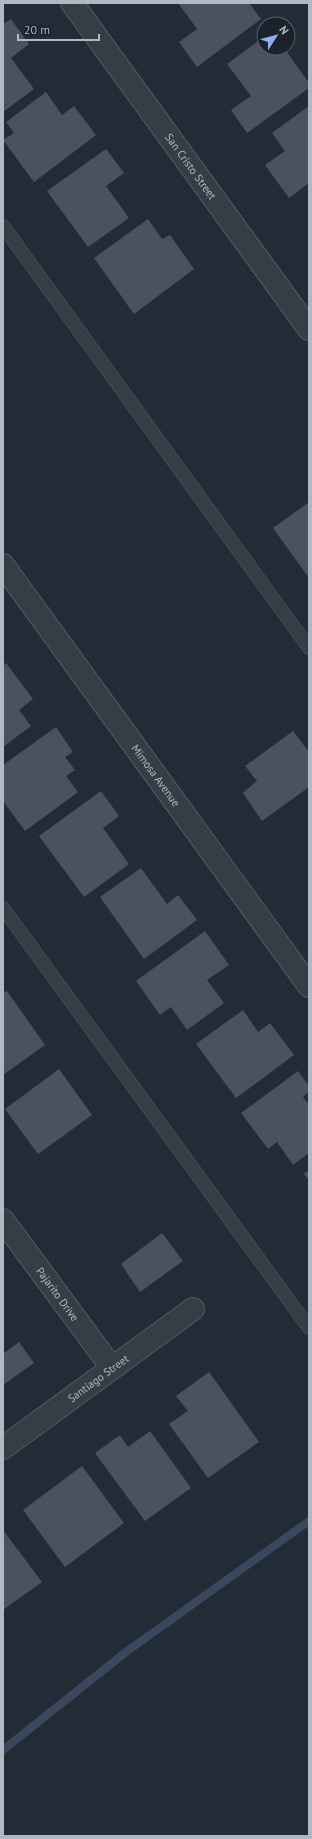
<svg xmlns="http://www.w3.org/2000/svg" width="312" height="1839" viewBox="0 0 312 1839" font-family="'PT Sans',sans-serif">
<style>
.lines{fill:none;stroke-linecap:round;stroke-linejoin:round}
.stream{stroke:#3a485e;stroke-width:8}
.building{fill:#4a5260}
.service-casing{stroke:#545b65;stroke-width:14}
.minor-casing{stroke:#545b65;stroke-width:24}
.service{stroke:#363d47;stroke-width:13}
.minor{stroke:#363d47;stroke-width:22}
.labels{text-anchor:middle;stroke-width:3;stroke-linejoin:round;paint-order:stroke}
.street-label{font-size:11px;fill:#b1b8c3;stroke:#1c222c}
</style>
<rect width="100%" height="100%" fill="#232b36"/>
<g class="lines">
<polyline class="stream" points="3,1750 126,1652 309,1521"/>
</g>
<g class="building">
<polygon points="178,3 249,3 261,19 197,67 179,42 197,29"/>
<polygon points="11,19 29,44 11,58 34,89 3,112 3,24"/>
<polygon points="264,37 264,48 284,48 309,83 309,88 247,133 231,110 251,96 227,64"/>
<polygon points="46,92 62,115 74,106 96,135 34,182 3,140 14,133 6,122"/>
<polygon points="309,106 309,183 289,198 265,165 285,151 272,133"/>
<polygon points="106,149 124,173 106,186 129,218 88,247 47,191"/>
<polygon points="148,219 162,239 170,235 194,269 134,314 94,258"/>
<polygon points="309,502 309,578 273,528"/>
<polygon points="6,663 33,699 19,710 31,726 3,747 3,665"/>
<polygon points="56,727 73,752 65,757 75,770 66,776 78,792 25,831 3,801 3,765"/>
<polygon points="293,731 309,752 309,787 262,821 243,793 257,781 245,766"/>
<polygon points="101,791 119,816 103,828 129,864 84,897 39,836"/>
<polygon points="141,868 167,904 178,895 197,920 144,959 100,897"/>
<polygon points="205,931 229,965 207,980 224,1003 187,1030 171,1007 160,1015 136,981"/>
<polygon points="7,991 45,1045 3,1075 3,993"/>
<polygon points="243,1010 258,1032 270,1023 294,1055 236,1098 196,1044"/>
<polygon points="59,1069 92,1115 38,1154 5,1109"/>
<polygon points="298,1071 309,1086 309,1092 303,1097 309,1105 309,1153 293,1165 277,1142 268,1149 241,1113"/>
<polygon points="309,1170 309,1180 304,1174"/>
<polygon points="162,1233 183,1261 140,1292 121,1264"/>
<polygon points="19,1342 34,1363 3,1385 3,1351 4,1353"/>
<polygon points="209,1372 259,1442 208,1478 169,1424 188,1411 176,1396"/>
<polygon points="150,1431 191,1488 145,1521 95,1453 120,1435 128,1447"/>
<polygon points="82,1466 124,1523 65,1567 23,1510"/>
<polygon points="3,1530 42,1582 3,1610"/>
</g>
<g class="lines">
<defs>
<g id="service">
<polyline points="3,226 309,648"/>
<polyline points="3,908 309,1328"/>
</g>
<g id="minor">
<path id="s1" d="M72,3L309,329"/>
<path id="s2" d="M3,565L309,986"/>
<path id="s3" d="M3,1220L112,1368"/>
<path id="s4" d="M3,1448L193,1309"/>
</g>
</defs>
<use href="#service" class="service-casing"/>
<use href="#minor" class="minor-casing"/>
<use href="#service" class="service"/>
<use href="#minor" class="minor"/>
</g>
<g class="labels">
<g class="street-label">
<text dy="4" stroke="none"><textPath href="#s1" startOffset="202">San Cristo Street</textPath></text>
<text dy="4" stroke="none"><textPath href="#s2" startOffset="260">Mimosa Avenue</textPath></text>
<text dy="4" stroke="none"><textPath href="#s3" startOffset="92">Pajarito Drive</textPath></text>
<text dy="4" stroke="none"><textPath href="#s4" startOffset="118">Santiago Street</textPath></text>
</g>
</g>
<rect width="312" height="1839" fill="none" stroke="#b1b8c3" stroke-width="8"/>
<g transform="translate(276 36) rotate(54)"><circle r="19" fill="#1c222c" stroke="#585e68"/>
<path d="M0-3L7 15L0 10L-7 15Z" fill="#8db0ec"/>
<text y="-6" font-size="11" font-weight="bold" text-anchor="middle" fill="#b1b8c3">N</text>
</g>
<path d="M18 34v6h81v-6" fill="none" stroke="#b1b8c3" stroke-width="2"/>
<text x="24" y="34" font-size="12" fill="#b1b8c3" stroke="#1c222c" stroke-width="3" paint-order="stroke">20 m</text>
</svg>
